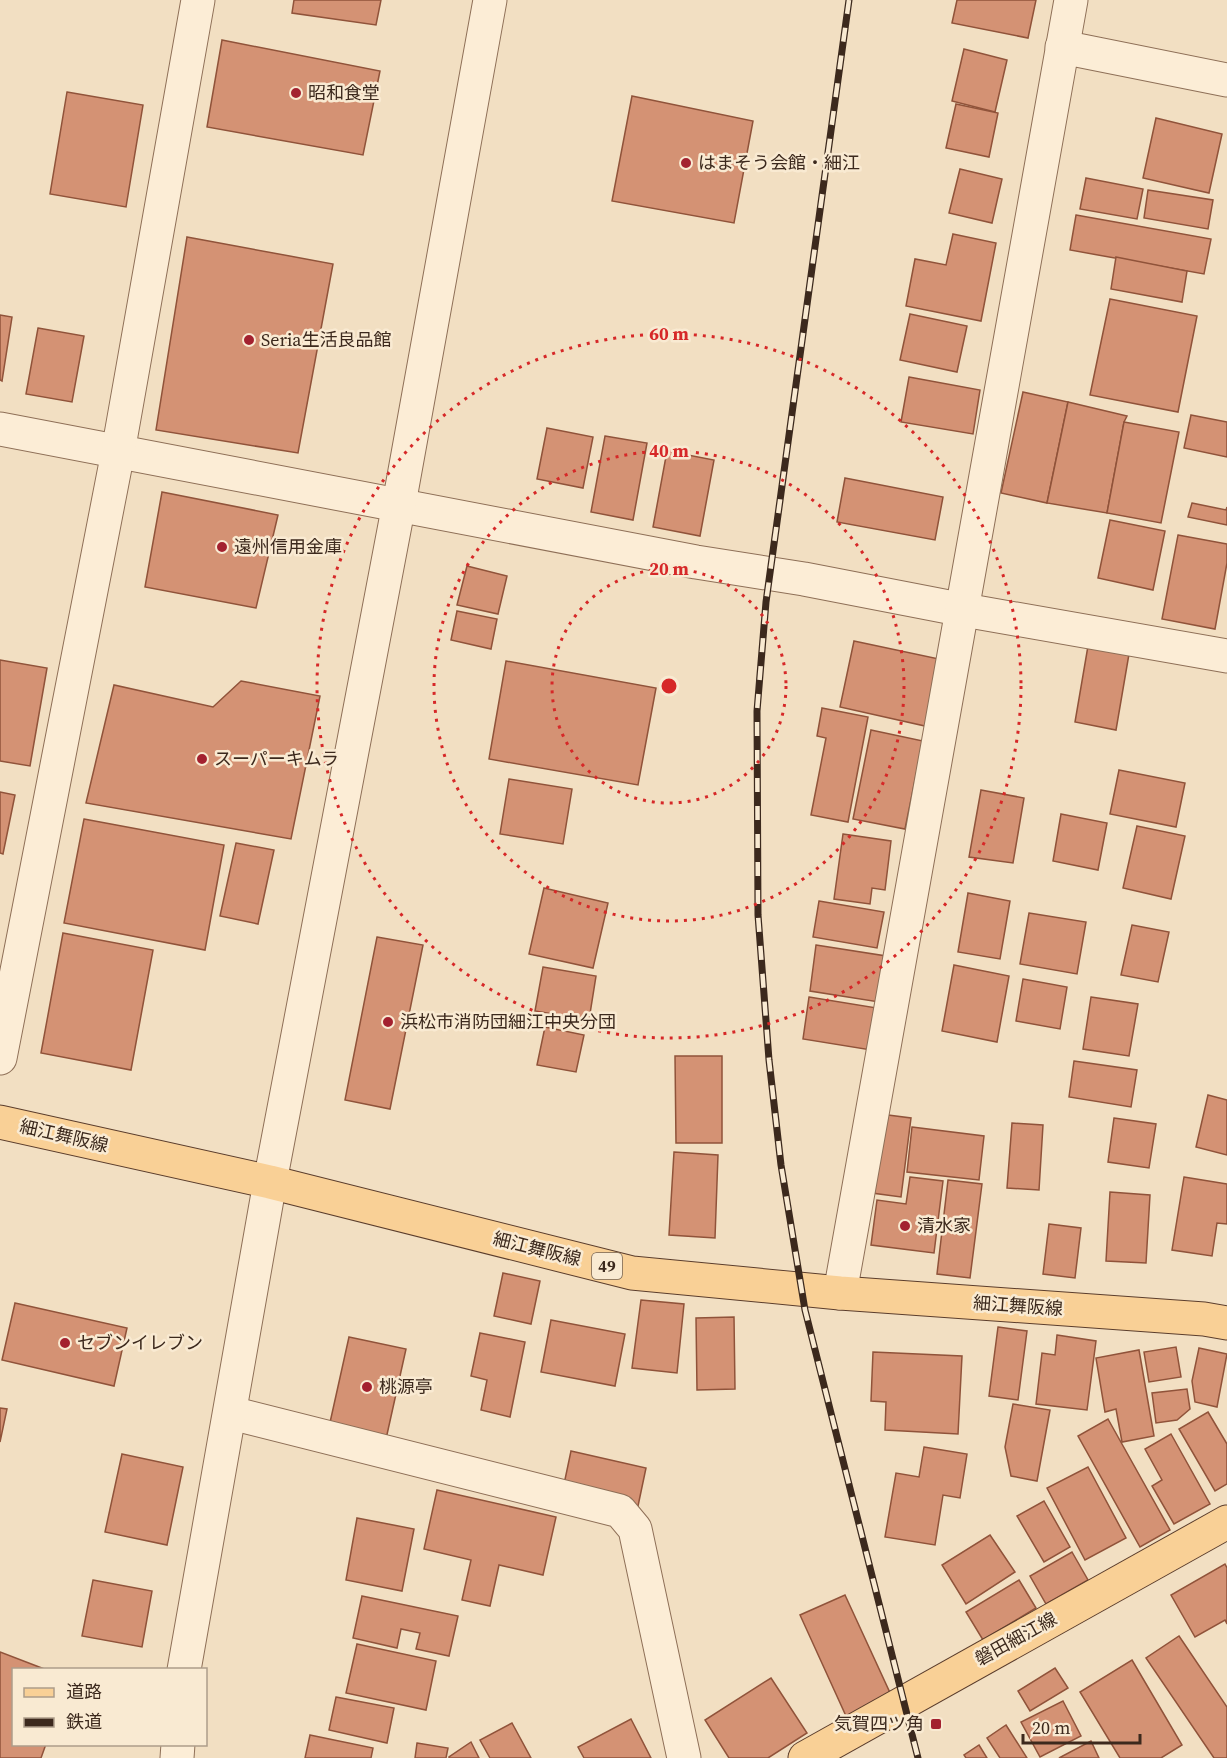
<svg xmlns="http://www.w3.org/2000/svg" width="1227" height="1758" viewBox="0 0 1227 1758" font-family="'Source Serif 4','Noto Sans JP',serif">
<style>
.building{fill:#d49274;stroke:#90533a;stroke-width:1.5}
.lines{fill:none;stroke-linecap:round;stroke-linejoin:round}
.minor-casing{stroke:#8e6f57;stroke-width:35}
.major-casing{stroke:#5b3d2c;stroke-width:35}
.minor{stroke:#fcedd6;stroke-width:33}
.major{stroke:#f9d096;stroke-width:33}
.rail-casing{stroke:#3c291d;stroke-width:7}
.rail{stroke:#f9ead2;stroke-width:4.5;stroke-dasharray:14;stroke-linecap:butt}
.ring{fill:none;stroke:#d62828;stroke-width:3;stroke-dasharray:3 6}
.poi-dot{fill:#a3212f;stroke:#f9ead2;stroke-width:2}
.labels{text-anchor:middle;stroke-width:5;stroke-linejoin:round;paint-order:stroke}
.shield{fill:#f9ead2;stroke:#756353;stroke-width:1.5}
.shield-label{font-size:16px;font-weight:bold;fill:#3c291d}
.poi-label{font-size:18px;fill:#3c291d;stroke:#f9ead2;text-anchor:start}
.street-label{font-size:18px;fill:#3c291d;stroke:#f9ead2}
.centre{fill:#d62828;stroke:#f9ead2;stroke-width:3}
.ring-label{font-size:18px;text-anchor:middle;font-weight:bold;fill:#d62828;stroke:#f9ead2;stroke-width:5;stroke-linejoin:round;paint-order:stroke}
</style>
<rect width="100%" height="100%" fill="#f2dfc2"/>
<g class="building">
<polygon points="294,0 381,0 376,25 292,13"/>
<polygon points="957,0 1036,0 1028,38 952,23"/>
<polygon points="222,40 380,71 363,155 207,127"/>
<polygon points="964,49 1007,60 995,112 952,101"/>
<polygon points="67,92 143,105 126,207 50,194"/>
<polygon points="632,96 753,121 734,223 612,201"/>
<polygon points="956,104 998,113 989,157 946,148"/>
<polygon points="1156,118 1222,134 1209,193 1143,178"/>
<polygon points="960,169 1002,179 992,223 949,213"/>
<polygon points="1086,178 1143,189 1137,219 1080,209"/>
<polygon points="1148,190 1213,200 1208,229 1144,218"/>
<polygon points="1076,215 1211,239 1204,274 1070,250"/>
<polygon points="953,234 996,243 981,321 906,306 915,259 946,265"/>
<polygon points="187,237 333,264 298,453 156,430"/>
<polygon points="1116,257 1187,271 1182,302 1111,289"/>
<polygon points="1110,299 1197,316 1178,412 1090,395"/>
<polygon points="910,314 967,326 957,372 900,360"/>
<polygon points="0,315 12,317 2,381 0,380"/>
<polygon points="38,328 84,336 72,402 26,394"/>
<polygon points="909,377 980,390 973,434 901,422"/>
<polygon points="1023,392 1068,402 1047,503 1001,493"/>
<polygon points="1068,402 1127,416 1124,422 1107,513 1047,503"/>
<polygon points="1191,415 1227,422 1227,457 1184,448"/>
<polygon points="1124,422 1179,432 1161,523 1107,513"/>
<polygon points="547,428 593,437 583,488 537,479"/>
<polygon points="605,436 647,443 633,520 591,512"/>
<polygon points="667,451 714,460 700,536 653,527"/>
<polygon points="845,478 943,497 935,540 837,522"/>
<polygon points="162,492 278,515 256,608 145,587"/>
<polygon points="1192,503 1226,510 1227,507 1227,525 1188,517"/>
<polygon points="1110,520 1165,531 1153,590 1098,578"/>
<polygon points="1178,535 1227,544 1227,563 1215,629 1162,619"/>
<polygon points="467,566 507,576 498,614 457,605"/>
<polygon points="457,611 497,619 491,649 451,640"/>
<polygon points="854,641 939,659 925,726 840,707"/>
<polygon points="1088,646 1129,654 1116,730 1075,722"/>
<polygon points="0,660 47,668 30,766 0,761"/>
<polygon points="506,661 656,688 638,785 489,759"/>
<polygon points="241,681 320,696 291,839 86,803 114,685 213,707"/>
<polygon points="822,708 868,717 848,822 811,815 826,738 817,736"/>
<polygon points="871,730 923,741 905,829 853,819"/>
<polygon points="1119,770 1185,783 1176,827 1110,814"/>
<polygon points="509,779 572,789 563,844 500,834"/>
<polygon points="981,790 1024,798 1013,863 969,857"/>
<polygon points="0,792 15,795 3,854 0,853"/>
<polygon points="1061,814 1107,823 1098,870 1053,861"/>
<polygon points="84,819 224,845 205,950 64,923"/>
<polygon points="1137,826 1185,836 1171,899 1123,888"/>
<polygon points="843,834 891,841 885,890 872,888 870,904 834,899"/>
<polygon points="236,843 274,850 258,924 220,916"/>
<polygon points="544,888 608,903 593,968 529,954"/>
<polygon points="968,893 1010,901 1000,959 958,952"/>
<polygon points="819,901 884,912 877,948 813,937"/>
<polygon points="1029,913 1086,922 1077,974 1020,964"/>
<polygon points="1132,925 1169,932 1158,982 1121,975"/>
<polygon points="63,933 153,950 131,1070 41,1053"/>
<polygon points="377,937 423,945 390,1109 345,1100"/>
<polygon points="816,945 886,956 879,1002 810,991"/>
<polygon points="954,965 1009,976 997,1042 942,1031"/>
<polygon points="543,967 596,976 589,1020 535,1011"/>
<polygon points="1023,979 1067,987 1060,1029 1016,1021"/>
<polygon points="809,997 877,1008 871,1050 803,1039"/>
<polygon points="1091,997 1138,1004 1129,1056 1083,1049"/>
<polygon points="545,1027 584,1035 576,1072 537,1065"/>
<polygon points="675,1056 722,1056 722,1143 676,1143"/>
<polygon points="1074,1061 1137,1070 1131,1107 1069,1097"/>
<polygon points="1208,1095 1227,1100 1227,1155 1196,1147"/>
<polygon points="888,1115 911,1118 901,1197 872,1193"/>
<polygon points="1114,1118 1156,1124 1149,1168 1108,1162"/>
<polygon points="1012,1123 1043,1125 1039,1190 1007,1188"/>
<polygon points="912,1127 984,1136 979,1180 907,1172"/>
<polygon points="674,1152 718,1155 715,1238 669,1235"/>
<polygon points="910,1177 943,1181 934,1253 871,1245 877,1200 906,1204"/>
<polygon points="1184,1177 1227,1184 1227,1224 1217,1223 1212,1256 1172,1250"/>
<polygon points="948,1180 982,1184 970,1278 937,1274"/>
<polygon points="1110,1192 1150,1195 1146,1263 1106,1261"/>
<polygon points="1049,1224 1081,1228 1075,1278 1043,1274"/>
<polygon points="503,1273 540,1281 531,1324 494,1316"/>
<polygon points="641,1300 684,1304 677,1373 632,1368"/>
<polygon points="15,1303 127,1328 114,1386 2,1360"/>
<polygon points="734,1317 735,1389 697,1390 696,1318"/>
<polygon points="551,1320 625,1334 615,1386 541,1372"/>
<polygon points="998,1327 1027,1331 1018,1400 989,1396"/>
<polygon points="480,1333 525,1342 510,1417 481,1410 487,1380 471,1376"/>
<polygon points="1057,1335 1096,1341 1087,1410 1036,1404 1042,1353 1055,1355"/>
<polygon points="349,1337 406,1349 386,1439 329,1427"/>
<polygon points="1176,1347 1181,1377 1149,1382 1144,1352"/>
<polygon points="1199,1348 1227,1354 1217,1407 1195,1402 1192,1381"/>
<polygon points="1139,1350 1154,1436 1122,1442 1116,1409 1105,1412 1096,1358"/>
<polygon points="873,1352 962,1356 958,1434 885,1430 886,1402 871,1401"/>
<polygon points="1187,1389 1190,1409 1177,1420 1156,1423 1152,1393"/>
<polygon points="1013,1404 1050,1410 1037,1481 1011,1476 1005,1447"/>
<polygon points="0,1408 7,1409 0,1442"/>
<polygon points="1208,1412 1227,1444 1227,1484 1215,1491 1179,1429"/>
<polygon points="1108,1419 1170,1530 1140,1547 1078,1436"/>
<polygon points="1171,1434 1210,1504 1174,1524 1152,1486 1162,1480 1145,1449"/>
<polygon points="924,1447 967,1454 960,1498 943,1495 935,1545 885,1537 896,1473 919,1477"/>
<polygon points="571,1451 646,1468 638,1506 563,1489"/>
<polygon points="122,1454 183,1467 167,1545 105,1532"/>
<polygon points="1088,1467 1126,1538 1085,1560 1047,1488"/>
<polygon points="437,1490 556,1517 543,1575 499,1565 490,1606 462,1600 471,1560 424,1549"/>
<polygon points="1044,1501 1070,1547 1044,1562 1017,1516"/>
<polygon points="357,1518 414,1529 402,1591 346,1580"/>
<polygon points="990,1535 1015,1572 966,1604 942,1565"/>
<polygon points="1072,1552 1088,1580 1046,1604 1030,1576"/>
<polygon points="1225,1564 1227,1568 1227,1624 1225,1620 1195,1637 1171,1595"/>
<polygon points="93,1580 152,1591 142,1647 82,1636"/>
<polygon points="1019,1580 1036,1608 983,1640 966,1612"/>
<polygon points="845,1595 891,1695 846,1716 800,1615"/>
<polygon points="362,1596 458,1616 449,1656 416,1649 420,1633 401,1629 397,1648 353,1638"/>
<polygon points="1179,1636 1227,1707 1227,1758 1214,1758 1146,1658"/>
<polygon points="357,1644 436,1661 426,1710 346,1693"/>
<polygon points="0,1652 47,1670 14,1670 14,1744 46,1744 41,1758 0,1758"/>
<polygon points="1132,1660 1182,1745 1161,1758 1120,1758 1080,1692"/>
<polygon points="1055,1668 1068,1688 1030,1711 1018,1691"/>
<polygon points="771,1678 807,1733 768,1758 729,1758 705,1720"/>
<polygon points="336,1697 394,1708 387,1743 329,1730"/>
<polygon points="1063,1701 1081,1736 1040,1757 1021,1722"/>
<polygon points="631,1719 651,1758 584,1758 578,1747"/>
<polygon points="512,1723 531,1758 490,1758 480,1740"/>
<polygon points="1006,1725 1027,1758 1000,1758 987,1738"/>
<polygon points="310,1735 373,1748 371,1758 305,1758"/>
<polygon points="1091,1741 1099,1758 1059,1758"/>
<polygon points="471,1742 479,1758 449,1758 449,1757"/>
<polygon points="417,1743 448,1748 446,1758 415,1758"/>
<polygon points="979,1745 987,1758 966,1758 964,1755"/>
</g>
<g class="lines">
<defs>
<g id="minor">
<polyline points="1062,47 1227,80"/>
<polyline points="0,429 696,562 804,579 964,610 1227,656"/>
<polyline points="0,1058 118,452 198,0"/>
<polyline points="840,1293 1071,0"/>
<polyline points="231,1413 620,1511 635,1529 684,1758"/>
<polyline points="184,1670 270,1182 399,504 490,0"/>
<polyline points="177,1758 178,1744"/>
</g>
<g id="major">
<polyline points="0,1122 270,1182 632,1273 840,1293 1204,1319 1227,1323"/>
<polyline points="805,1758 1227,1522"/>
</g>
</defs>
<use href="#minor" class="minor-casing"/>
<use href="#major" class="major-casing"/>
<use href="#minor" class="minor"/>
<use href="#major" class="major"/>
<defs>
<polyline id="rail" points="849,0 766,602 757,711 758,915 769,1060 781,1165 805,1310 918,1758"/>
</defs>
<use href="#rail" class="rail-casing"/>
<use href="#rail" class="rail"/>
</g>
<g class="ring">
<circle cx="669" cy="686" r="117"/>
<circle cx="669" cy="686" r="235"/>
<circle cx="669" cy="686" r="352"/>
</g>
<g class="poi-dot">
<circle cx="296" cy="93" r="6"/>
<circle cx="686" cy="163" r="6"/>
<circle cx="249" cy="340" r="6"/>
<circle cx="222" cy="547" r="6"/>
<circle cx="202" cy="759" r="6"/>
<circle cx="388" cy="1022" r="6"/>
<circle cx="905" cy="1226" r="6"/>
<circle cx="65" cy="1343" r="6"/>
<circle cx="367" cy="1387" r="6"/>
<rect x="930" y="1718" width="12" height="12" rx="3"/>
</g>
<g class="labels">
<rect class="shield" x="592" y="1253" width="30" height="26" rx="4.5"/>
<g class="shield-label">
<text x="607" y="1272">49</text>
</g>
<g class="poi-label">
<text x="308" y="99">昭和食堂</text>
<text x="698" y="169">はまそう会館・細江</text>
<text x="261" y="346">Seria生活良品館</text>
<text x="234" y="553">遠州信用金庫</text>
<text x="214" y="765">スーパーキムラ</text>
<text x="400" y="1028">浜松市消防団細江中央分団</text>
<text x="917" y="1232">清水家</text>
<text x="77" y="1349">セブンイレブン</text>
<text x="379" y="1393">桃源亭</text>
<text x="924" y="1730" text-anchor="end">気賀四ツ角</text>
</g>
<g class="street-label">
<text transform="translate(64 1136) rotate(13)" y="6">細江舞阪線</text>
<text transform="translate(537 1249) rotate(14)" y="6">細江舞阪線</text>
<text transform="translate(1018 1306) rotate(4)" y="6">細江舞阪線</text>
<text transform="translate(1016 1639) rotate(-29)" y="6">磐田細江線</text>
</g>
</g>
<circle cx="669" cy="686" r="9" class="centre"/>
<g class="ring-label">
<text x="669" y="340">60 m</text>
<text x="669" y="457">40 m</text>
<text x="669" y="575">20 m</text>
</g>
<rect x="12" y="1668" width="195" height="78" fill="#f9ead2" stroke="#ad9d8a" stroke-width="1.5"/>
<rect x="24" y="1688" width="30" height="9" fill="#f9d096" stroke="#ad9d8a" stroke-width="1.5"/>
<text x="66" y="1698" font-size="18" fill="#3c291d">道路</text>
<rect x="24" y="1718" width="30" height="9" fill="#3c291d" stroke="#ad9d8a" stroke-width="1.5"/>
<text x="66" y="1728" font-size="18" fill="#3c291d">鉄道</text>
<path d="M1023 1734v9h117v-9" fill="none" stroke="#3c291d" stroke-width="3"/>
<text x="1032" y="1734" font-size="18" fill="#3c291d" stroke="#f9ead2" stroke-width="4.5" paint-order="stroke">20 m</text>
</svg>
